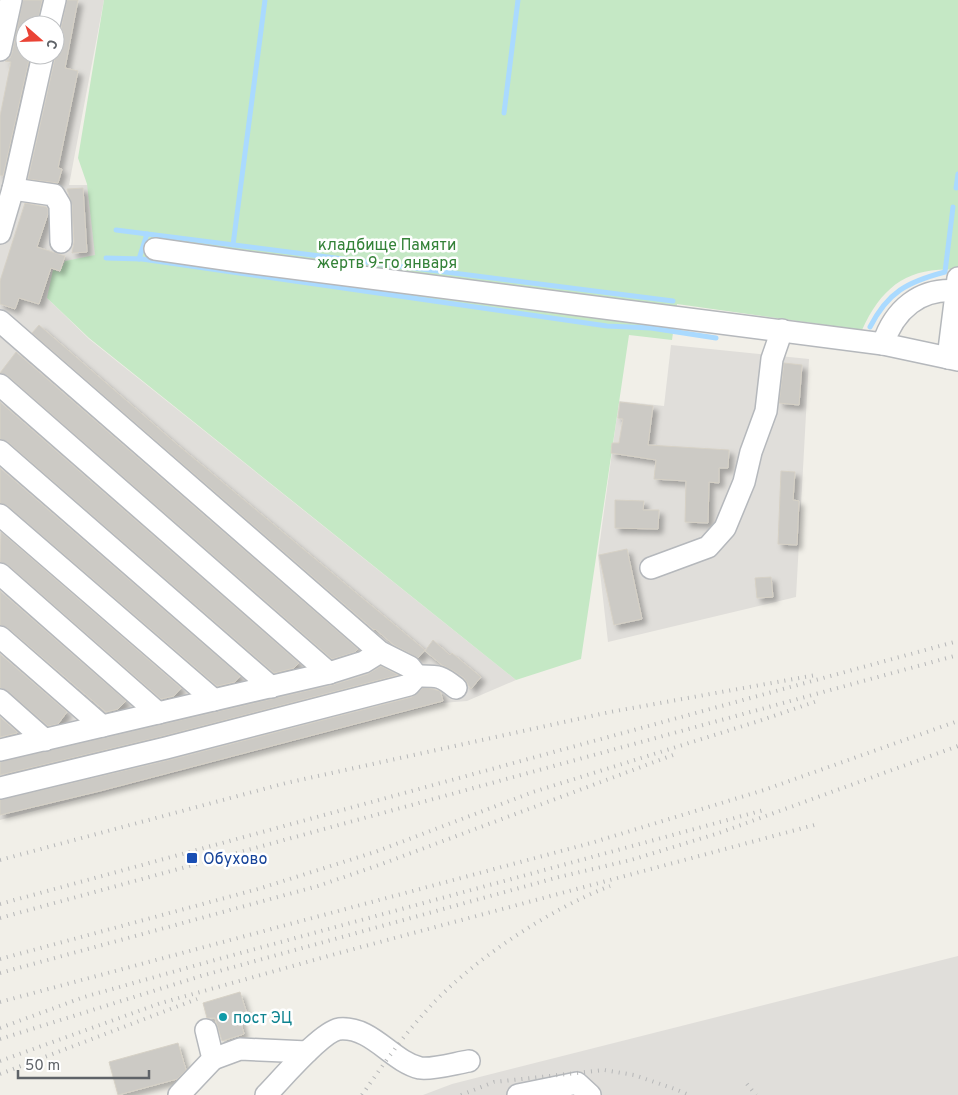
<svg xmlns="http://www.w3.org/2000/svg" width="958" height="1095" viewBox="0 0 958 1095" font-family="Overpass,sans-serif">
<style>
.industrial{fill:#e0deda;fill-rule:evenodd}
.green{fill:#c5e8c5}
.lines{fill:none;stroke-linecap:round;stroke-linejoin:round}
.stream{stroke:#aadaff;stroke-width:5}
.building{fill:#cccac5;stroke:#d6d1c6;filter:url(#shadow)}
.minor-casing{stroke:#b5b8bc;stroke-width:24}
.minor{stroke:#fff;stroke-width:21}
.rail{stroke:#b6b7b8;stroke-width:4;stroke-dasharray:1 6;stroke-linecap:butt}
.transit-dot{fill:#1a4fb4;stroke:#fff;stroke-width:2}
.culture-dot{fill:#0f9aa8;stroke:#fff;stroke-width:2}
.labels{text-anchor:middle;stroke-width:5;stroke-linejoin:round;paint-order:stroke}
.park-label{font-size:16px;fill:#348238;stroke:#fff}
.transit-label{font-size:16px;fill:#164399;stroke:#fff;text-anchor:start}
.culture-label{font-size:16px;fill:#0d838f;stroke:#fff;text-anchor:start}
</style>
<defs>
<filter id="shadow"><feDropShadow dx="4.5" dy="4.5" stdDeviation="2.5" flood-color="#0004"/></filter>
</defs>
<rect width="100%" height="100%" fill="#f1efe8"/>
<g class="industrial">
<path d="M0,0H104L69,185H88L96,256L65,261L47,298L89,339L516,680L467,701L442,703L0,820ZM25,25H55V55H25Z"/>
<polygon points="671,345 809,359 796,597 608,642 598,555 619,401 664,406"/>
<polygon points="958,956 958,1095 423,1095 452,1084"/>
</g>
<path class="green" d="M104,0H958V270C909,266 882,286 862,330L677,304L672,340L629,335L581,659L516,680L89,338L47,298L53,270L60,272L65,261L95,255L87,184L78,158Z"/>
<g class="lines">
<g class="stream">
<polyline points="504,113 518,0"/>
<polyline points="956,188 958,174"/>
<polyline points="116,230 673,301"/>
<polyline points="233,245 265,0"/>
<polyline points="106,258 142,259 607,326 651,328 716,338"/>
<polyline points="139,259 147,234"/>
<path d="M870,327C888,292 907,282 945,272L953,207"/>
</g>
</g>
<g class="building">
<polygon points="23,0 42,0 37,25 25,25 25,55 30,55 3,176 0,175 0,116 11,62 5,61 10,58 12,53"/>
<polygon points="67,0 78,0 65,68 78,71 58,168 62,169 58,183 28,179 55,58 55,36 61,28"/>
<polygon points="83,188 87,252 72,253 74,242 72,205 67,189"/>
<polygon points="25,203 46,207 48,209 48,214 37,247 65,256 60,271 51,268 39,304 19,298 15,309 0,304 0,281"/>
<polygon points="39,325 179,446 425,650 418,658 394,645 375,629 374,630 32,333"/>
<polygon points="16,352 358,649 355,652 332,659 8,376 0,373"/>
<polygon points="784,363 802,365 799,405 779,403"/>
<polygon points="0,402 299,663 294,668 274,673 8,442 0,439"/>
<polygon points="620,402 653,406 648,445 729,450 728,468 719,468 719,483 709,482 708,523 685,522 686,481 654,479 656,460 611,453 612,443 619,443 623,419 618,418"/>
<polygon points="0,468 240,676 235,682 217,686 8,506 0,503"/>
<polygon points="781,471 795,472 793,500 799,501 797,545 778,544"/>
<polygon points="615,500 644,501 643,510 659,510 658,529 615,528"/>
<polygon points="1,532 181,688 174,696 161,699 8,565 0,562"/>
<polygon points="627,549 642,619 614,625 599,555"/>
<polygon points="771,577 773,597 757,598 755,578"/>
<polygon points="0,591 126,701 118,709 106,712 8,628 0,625"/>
<polygon points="433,640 450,655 452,653 481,677 471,689 464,678 452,670 442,665 425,651"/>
<polygon points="0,654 67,712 58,724 48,726 8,691 0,688"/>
<polygon points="381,666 398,675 163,736 0,775 0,762 332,685 368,674"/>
<polygon points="423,688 433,689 440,691 443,701 100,791 0,815 0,800 169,760 412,697"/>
<polygon points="0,717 17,732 17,733 0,737"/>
<polygon points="240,992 247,1014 239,1016 244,1034 222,1041 215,1018 207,1018 203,1003"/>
<polygon points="178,1043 186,1070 177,1079 118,1095 109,1062"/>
</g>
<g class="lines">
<defs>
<g id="minor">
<polyline points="49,25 55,0"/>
<polyline points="0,50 11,0"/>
<polyline points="13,189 54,195 60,205 61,242"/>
<polyline points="0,233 13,189 43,55"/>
<polyline points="155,249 238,261 883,344 958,360"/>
<polyline points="0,321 380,652 410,667 417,676"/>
<path d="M883,344C894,310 920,287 958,291"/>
<polyline points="948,358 958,278"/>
<polyline points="0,385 329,673"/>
<polyline points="0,451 271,687"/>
<polyline points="0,515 214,700"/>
<polyline points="651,568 708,547 725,528 744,482 751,452 766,411 772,359 782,330"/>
<polyline points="0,574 158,713"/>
<polyline points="0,637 102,726"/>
<polyline points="0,700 45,740"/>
<polyline points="0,750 329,673 364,662 380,652"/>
<path d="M0,788L166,748L409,685L417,676C438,676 440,675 456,688"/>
<polyline points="213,1059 240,1049 307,1052"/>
<polyline points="179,1095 213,1059 206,1030"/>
<path d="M266,1095C280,1081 321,1032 339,1029C372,1026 391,1061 420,1068C432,1070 456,1063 469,1061"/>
<polyline points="518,1095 577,1083 590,1095"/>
</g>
</defs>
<use href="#minor" class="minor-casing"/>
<use href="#minor" class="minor"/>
<g class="rail">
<polyline points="0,860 286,783 610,712 816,675"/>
<polyline points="0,904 958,641"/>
<polyline points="0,918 958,655"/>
<polyline points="0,959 258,889 375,852 533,792 759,721 820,700"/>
<polyline points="0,973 318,886 379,865 673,755"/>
<polyline points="0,1002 591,843 764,790 958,721"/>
<polyline points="0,1028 84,997 215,960 764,810"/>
<polyline points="0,1039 201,976 559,877 631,860 719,833 958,746"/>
<polyline points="0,1061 161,1003 339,953 818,824"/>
<polyline points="0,1074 197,999"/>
<polyline points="747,1084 756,1095"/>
<path d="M362,1095C382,1066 403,1036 427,1010C472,960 548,910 610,886"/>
<polyline points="461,1095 494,1082 604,1070 634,1075 675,1089 689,1095"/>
</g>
</g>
<rect class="transit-dot" x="186" y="852" width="12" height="12" rx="2.5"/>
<circle class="culture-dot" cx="223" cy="1017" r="5"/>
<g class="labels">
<g class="park-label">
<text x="387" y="250">кладбище Памяти<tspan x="387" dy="18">жертв 9-го января</tspan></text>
</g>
<g class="transit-label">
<text x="203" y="864">Обухово</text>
</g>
<g class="culture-label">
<text x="233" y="1023">пост ЭЦ</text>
</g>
</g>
<g transform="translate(40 40) rotate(110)"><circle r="24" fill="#ffffff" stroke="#bfc1c3"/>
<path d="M0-4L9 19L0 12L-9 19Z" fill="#ea4335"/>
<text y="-8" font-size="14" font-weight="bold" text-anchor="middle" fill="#5f6368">С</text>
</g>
<path d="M18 1070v8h131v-8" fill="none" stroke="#5f6368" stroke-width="2.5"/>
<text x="25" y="1070" font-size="15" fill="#5f6368" stroke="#ffffff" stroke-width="4" paint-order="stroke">50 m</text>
</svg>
